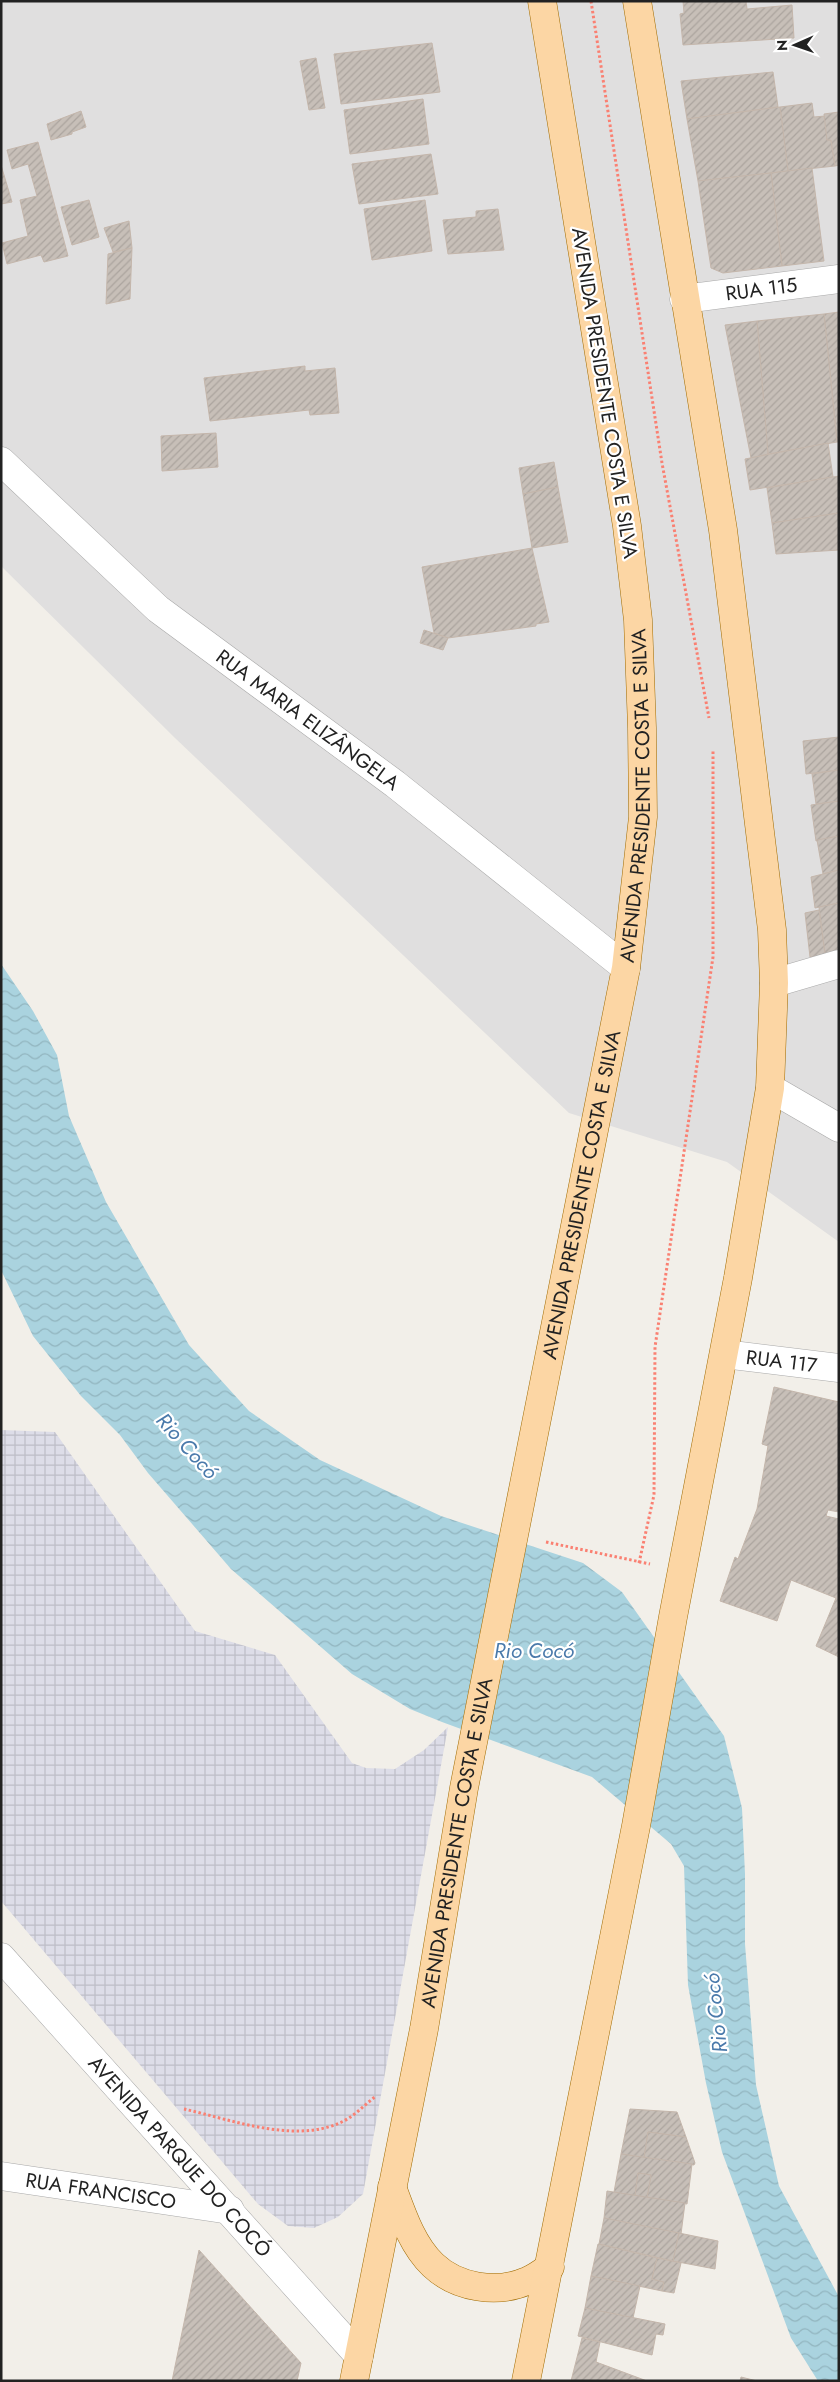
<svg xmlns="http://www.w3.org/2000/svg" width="840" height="2382" viewBox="0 0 840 2382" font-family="Jost,sans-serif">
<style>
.residential{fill:#e0dfdf}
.plaza{fill:url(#plaza-grid)}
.water{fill:url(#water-waves)}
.building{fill:url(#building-hatch);stroke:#c4b6ab}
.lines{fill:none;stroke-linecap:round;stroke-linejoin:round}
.minor-casing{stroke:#a9a9a9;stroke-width:29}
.primary-casing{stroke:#a06b00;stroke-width:29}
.path{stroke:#fa8072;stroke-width:3;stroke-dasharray:2.5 2.5;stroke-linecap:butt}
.minor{stroke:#fff;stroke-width:28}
.primary{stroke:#fcd6a4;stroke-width:28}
.labels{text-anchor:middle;stroke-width:4.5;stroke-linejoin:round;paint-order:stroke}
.street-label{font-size:20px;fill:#222;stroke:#fff}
.water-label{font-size:21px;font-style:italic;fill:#4a7aab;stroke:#fff}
</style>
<defs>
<pattern id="plaza-grid" width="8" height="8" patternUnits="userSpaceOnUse" patternTransform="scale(1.25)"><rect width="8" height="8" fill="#dddde8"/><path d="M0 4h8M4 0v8" fill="none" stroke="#bdbdc7"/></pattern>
<pattern id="water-waves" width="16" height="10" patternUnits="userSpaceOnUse" patternTransform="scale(1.25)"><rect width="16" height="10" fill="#aad3df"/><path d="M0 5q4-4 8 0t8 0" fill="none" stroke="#92b5bf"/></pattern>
<pattern id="building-hatch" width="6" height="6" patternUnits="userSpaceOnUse" patternTransform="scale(1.25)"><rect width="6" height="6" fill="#c7bfb8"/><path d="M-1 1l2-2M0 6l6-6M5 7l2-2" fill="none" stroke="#aba49e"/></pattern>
</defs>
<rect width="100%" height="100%" fill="#f2efe9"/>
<polygon class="residential" points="1,1 839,1 839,1242 727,1162 569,1113 175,738 1,566"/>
<polygon class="plaza" points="1,1430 55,1432 195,1631 275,1655 352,1763 366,1768 395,1769 424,1750 448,1727 363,2194 338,2217 314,2228 288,2226 258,2204 1,1901"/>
<polygon class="water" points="1,964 33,1011 57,1055 69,1116 106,1202 189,1345 249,1411 320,1460 441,1516 583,1563 622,1592 724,1736 742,1808 745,1874 745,1944 756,2085 779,2186 839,2297 839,2381 818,2381 791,2338 722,2152 706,2083 688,1985 684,1866 671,1844 592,1777 442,1722 410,1709 352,1674 231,1569 148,1473 120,1435 81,1396 33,1336 1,1270"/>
<g class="building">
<polygon points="683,1 746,1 747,9 792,5 794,38 683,45 680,14 684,13"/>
<polygon points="432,43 440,92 341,104 334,54"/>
<polygon points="316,58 325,108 309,110 300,61"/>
<polygon points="773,72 778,107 687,119 681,81"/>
<polygon points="423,99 429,144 350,154 344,110"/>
<polygon points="812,103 814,117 825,116 827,140 831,140 835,166 788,171 780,107"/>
<polygon points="780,107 788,171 698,181 687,119"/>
<polygon points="81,111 86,127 72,132 72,134 51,140 47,124"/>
<polygon points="839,112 839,165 835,166 831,140 827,140 824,114"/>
<polygon points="38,142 68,256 44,262 41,255 7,264 2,243 28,236 20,200 37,196 28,164 12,169 7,150"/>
<polygon points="431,154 438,194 359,204 352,164"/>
<polygon points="1,165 12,202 1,204"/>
<polygon points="812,168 824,261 782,266 771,173"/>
<polygon points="771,173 782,266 723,273 711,268 698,181"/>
<polygon points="89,200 99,237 72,245 61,207"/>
<polygon points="425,200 432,251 372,260 364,209"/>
<polygon points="498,209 504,250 448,254 443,220 476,217 476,211"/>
<polygon points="129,221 132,248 113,252 104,228"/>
<polygon points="132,248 130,299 106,304 108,254"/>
<polygon points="839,312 839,442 837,442 824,314"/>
<polygon points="824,314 837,442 768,454 757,321"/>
<polygon points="757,321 768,454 751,458 725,325"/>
<polygon points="305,366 305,371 335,368 339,413 310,415 309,410 210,421 204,378"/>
<polygon points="216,433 218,467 162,471 161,436"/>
<polygon points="828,443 833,477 750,490 745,459"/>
<polygon points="554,462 558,487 523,494 519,468"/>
<polygon points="839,476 839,513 772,523 767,488"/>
<polygon points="558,487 568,542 532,548 523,494"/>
<polygon points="839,513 839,550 776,554 772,523"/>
<polygon points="532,548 549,622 536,624 536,626 448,638 434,633 422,567"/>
<polygon points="424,630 448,638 443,650 420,643"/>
<polygon points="839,737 839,770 806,774 803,741"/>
<polygon points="839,770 839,801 816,804 812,774"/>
<polygon points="839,801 839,836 816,841 811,805"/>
<polygon points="839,836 839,870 823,874 817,840"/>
<polygon points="839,870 839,903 815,908 811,877"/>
<polygon points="839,903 839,952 825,954 819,907"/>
<polygon points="819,910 825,954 810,957 805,913"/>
<polygon points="774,1387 839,1402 839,1512 828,1510 826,1516 839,1519 839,1657 816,1646 836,1598 791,1580 777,1621 720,1601 735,1557 738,1559 757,1509 768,1446 762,1444"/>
<polygon points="630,2109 677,2112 686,2137 648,2132 644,2158 621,2154"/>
<polygon points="648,2132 686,2137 695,2163 694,2165 644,2158"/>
<polygon points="621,2154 692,2164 687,2204 647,2198 651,2175 638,2173 635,2196 614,2192"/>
<polygon points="638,2173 651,2175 647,2198 635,2196"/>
<polygon points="607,2191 685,2203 681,2234 604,2218"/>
<polygon points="604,2218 679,2233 673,2261 599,2244"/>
<polygon points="679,2233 718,2241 715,2269 673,2261"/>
<polygon points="598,2244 657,2258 652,2279 664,2282 662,2291 591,2276"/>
<polygon points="199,2250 301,2363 297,2381 172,2381"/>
<polygon points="657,2258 681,2263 674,2293 662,2291 664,2282 652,2279"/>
<polygon points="591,2276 640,2286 633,2318 585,2308"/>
<polygon points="585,2308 665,2324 663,2335 656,2334 652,2355 578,2336"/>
<polygon points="582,2338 600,2342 596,2362 647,2381 571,2381"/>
<polygon points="741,2377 757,2381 740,2381"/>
</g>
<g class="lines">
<defs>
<g id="minor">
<path id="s1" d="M684,299L839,279"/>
<path id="s2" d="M1,461L158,609L395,784L626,968"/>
<polyline points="774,983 839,964"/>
<polyline points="770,1088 839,1128"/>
<path id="s3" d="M724,1354L839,1368"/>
<path id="s4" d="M1,1957L359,2356"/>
<path id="s5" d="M1,2176L230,2210"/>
</g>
<g id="primary">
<path d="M392,2187C402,2214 412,2245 433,2265C457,2288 497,2294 527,2281C535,2278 543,2272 550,2267"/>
<path id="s6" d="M354,2381L424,2029L464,1788L626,968L643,817L642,728L638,620L627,526L542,1"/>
<polyline points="526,2381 636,1826 673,1617 738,1278 770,1088 774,983 772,930 723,530 637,1"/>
</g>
</defs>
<use href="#minor" class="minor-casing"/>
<use href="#primary" class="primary-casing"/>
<g class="path">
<polyline points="591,1 662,463 709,718"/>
<polyline points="546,1542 650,1564"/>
<polyline points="639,1563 654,1495 655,1347 713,957 713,749"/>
<path d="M184,2109C233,2120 302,2147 349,2118C358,2112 367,2103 376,2096"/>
</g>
<use href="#minor" class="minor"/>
<use href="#primary" class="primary"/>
</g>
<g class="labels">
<g class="street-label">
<text dy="7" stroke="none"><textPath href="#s1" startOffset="78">RUA 115</textPath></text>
<text transform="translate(605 393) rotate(81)" y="7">AVENIDA PRESIDENTE COSTA E SILVA</text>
<text dy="7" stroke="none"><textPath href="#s2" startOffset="402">RUA MARIA ELIZÂNGELA</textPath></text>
<text dy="7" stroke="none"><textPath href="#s6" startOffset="1612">AVENIDA PRESIDENTE COSTA E SILVA</textPath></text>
<text dy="7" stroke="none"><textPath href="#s6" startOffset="1208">AVENIDA PRESIDENTE COSTA E SILVA</textPath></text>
<text dy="7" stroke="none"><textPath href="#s3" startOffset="58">RUA 117</textPath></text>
<text dy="7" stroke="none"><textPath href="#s6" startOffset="548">AVENIDA PRESIDENTE COSTA E SILVA</textPath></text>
<text dy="7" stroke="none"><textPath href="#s4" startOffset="268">AVENIDA PARQUE DO COCÓ</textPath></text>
<text dy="7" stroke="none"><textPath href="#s5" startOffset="101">RUA FRANCISCO</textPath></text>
</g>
<g class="water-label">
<text transform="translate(187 1446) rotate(48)" y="7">Rio Cocó</text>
<text x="534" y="1658">Rio Cocó</text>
<text transform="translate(716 2013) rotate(-96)" y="7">Rio Cocó</text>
</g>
</g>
<rect width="840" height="2382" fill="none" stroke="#222222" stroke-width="5"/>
<g transform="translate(795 45) rotate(268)" stroke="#ffffff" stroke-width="4" paint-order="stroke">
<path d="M0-4L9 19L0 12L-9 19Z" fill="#222222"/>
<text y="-8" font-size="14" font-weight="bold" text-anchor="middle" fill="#222222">N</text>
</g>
</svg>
